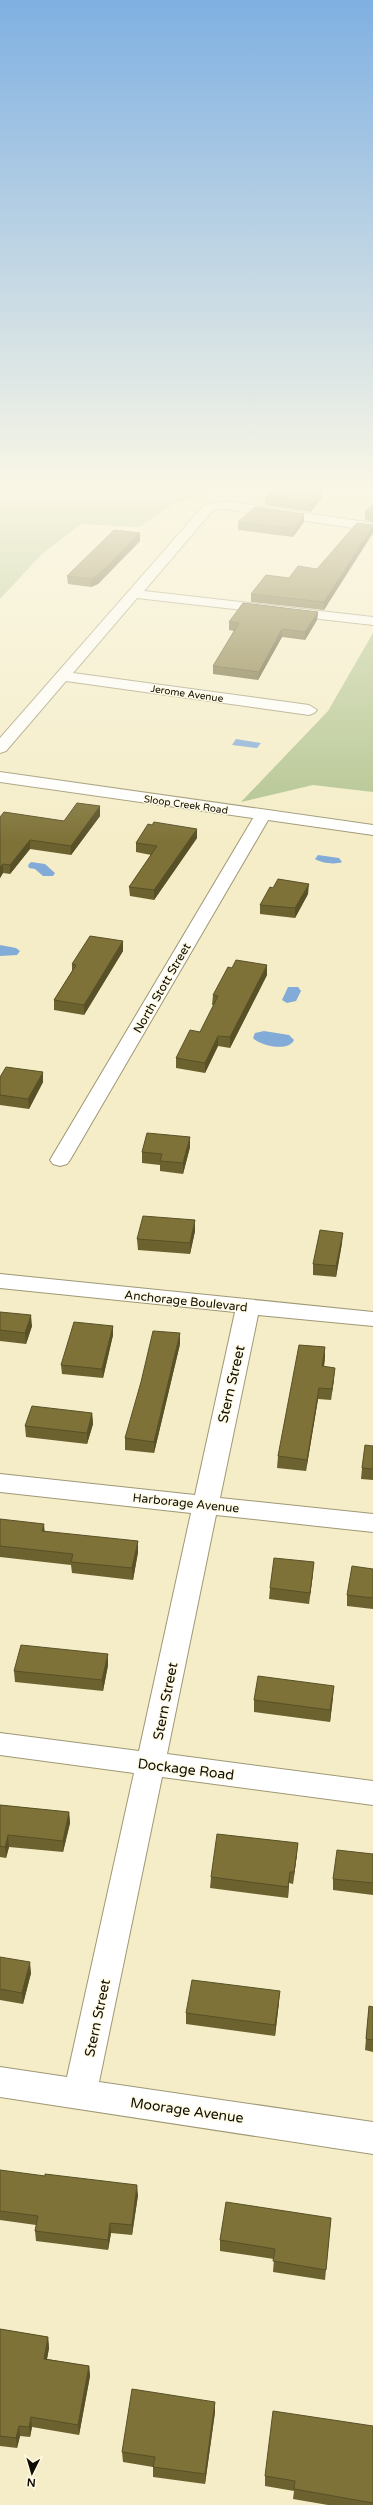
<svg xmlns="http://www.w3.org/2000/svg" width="373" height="2505" viewBox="0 0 373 2505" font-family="'Varela Round',sans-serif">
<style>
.green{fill:#b1c38e}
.water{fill:#83abd8}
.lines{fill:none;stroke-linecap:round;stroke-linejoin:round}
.minor-casing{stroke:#9f9875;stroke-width:2}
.tertiary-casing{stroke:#9f9875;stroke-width:2}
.minor{fill:#fff;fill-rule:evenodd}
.tertiary{fill:#fff;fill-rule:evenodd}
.wall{fill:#6c6230}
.shaded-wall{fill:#585027}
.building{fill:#7e7238;stroke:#585027}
.labels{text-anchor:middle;stroke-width:3;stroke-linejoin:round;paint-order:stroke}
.far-street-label{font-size:10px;fill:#0f0c02;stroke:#fefae4}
.street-label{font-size:12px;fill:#0f0c02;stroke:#fefae4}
.near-street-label{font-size:14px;fill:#0f0c02;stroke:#fefae4}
</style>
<rect width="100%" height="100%" fill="#f5edc8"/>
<g class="green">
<polygon points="0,491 221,491 172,504 140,527 81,524 41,555 0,599"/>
<polygon points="373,633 373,792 313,785 241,802 328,711"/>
</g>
<g class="water">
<polygon points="236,739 261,743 257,748 232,745"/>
<path d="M318,855L339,858L342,862C335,865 321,863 315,859Z"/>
<polygon points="31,862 45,864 55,873 53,876 43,876 35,869 29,868 28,865"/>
<polygon points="0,945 16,948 20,951 17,955 0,956"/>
<polygon points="288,987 298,987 301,991 296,1001 287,1003 282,1000"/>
<path d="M264,1031L289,1035L294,1040C289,1052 260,1046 253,1038L255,1033Z"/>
</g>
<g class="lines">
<defs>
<g id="minor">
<polygon points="226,501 373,523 373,531 226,509 213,510 144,591 373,617 373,625 137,598 73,673 309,705 317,710 314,713 309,715 66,681 6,751 0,753 0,738 205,504"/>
<polygon points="263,810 269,811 271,815 70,1160 67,1164 60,1166 53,1164 50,1160 255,815 257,811"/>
<polygon points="0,1274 373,1312 373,1326 258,1315 220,1498 373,1514 373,1532 216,1515 167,1754 373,1781 373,1805 162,1777 99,2082 373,2122 373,2154 0,2097 0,2067 67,2077 134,1773 0,1755 0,1733 139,1751 191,1513 0,1492 0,1474 195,1495 235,1312 0,1288"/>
</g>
<polygon id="tertiary" points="0,772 373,825 373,835 0,782"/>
</defs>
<use href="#minor" class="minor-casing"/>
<use href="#tertiary" class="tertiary-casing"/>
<use href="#minor" class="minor"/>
<use href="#tertiary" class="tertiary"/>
</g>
<g class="wall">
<polygon points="265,497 322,497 311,512 265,505"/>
<polygon points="373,504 373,522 365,520 365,512"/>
<polygon points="238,522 304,522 293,537 238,530"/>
<polygon points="373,525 324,610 251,602 251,594 289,578 317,569"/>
<polygon points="140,541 98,584 91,587 68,584 67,576"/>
<polygon points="318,612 317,620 305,640 282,637 258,680 213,674 213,666 234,631 229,630 229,622"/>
<polygon points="100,816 71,855 30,849 10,874 3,873 0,878 0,817 64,821"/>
<polygon points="152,825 197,829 197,838 154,900 130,896 129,887 151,855 136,852 136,843"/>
<polygon points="308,894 295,918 260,914 260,905"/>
<polygon points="123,941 123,951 84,1015 54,1010 54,1000 72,971 72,964"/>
<polygon points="267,975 230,1048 218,1046 205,1073 176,1068 176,1058 200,1032 214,1005 212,1005 213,995"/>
<polygon points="0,1077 43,1082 29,1109 0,1105"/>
<polygon points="190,1147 183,1174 160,1171 160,1165 142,1163 142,1152"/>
<polygon points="195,1231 190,1254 138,1250 137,1239"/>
<polygon points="342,1243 336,1277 313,1275 313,1264"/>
<polygon points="0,1312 32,1326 26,1344 0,1341"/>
<polygon points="113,1326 113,1335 103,1378 62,1374 61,1365"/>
<polygon points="180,1344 154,1453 125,1450 125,1438"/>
<polygon points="325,1358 324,1367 334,1379 331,1400 318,1399 306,1471 277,1468 278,1456"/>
<polygon points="92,1413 93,1424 87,1444 26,1437 25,1426"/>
<polygon points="373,1446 373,1480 361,1479 362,1468"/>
<polygon points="0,1519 45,1531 138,1552 133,1580 72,1573 71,1565 0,1557"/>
<polygon points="373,1569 373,1609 347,1606 347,1595"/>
<polygon points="313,1573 309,1604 269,1599 270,1588"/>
<polygon points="108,1654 108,1665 103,1691 15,1682 14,1671"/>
<polygon points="333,1697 330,1722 254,1712 254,1700"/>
<polygon points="0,1805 69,1812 70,1823 63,1852 9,1847 6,1858 0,1857"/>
<polygon points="297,1854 293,1884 289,1883 288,1898 210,1888 211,1877"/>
<polygon points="373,1854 373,1895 333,1890 333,1879"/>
<polygon points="0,1957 31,1973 23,2004 0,2000"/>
<polygon points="279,2002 275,2036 186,2024 186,2013"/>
<polygon points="369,2006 373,2007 373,2052 365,2050"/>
<polygon points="0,2170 138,2195 132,2235 111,2233 108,2250 36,2241 35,2231 36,2225 0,2220"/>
<polygon points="331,2218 325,2280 273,2272 274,2259 220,2251 220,2240"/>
<polygon points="0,2329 48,2337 49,2348 47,2359 89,2366 90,2376 79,2435 32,2427 30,2437 20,2436 17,2448 0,2446"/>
<polygon points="215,2402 215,2412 205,2484 153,2477 153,2467 123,2462 122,2452"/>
<polygon points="373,2426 373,2505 328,2505 293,2499 294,2491 265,2486 265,2476"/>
</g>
<g class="shaded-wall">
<polygon points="321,491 322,491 322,497 311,512 311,504"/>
<polygon points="304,514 304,522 293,537 294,529"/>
<polygon points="373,526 373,533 324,610 324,602"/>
<polygon points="140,533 140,541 98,584 91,587 91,579"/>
<polygon points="318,612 317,620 305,640 305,632"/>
<polygon points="282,629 282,637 258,680 259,672"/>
<polygon points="100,806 100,816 71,855 71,846"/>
<polygon points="197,829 197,838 154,900 154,890"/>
<polygon points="30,840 30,849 10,874 10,865"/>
<polygon points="3,864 3,873 0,878 0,867"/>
<polygon points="309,884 308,894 295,918 295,908"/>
<polygon points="123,941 123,951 84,1015 84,1005"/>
<polygon points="267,965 267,975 230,1048 230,1037"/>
<polygon points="218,1036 218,1046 205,1073 205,1063"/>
<polygon points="43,1072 43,1082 29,1109 28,1099"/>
<polygon points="190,1137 190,1147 183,1174 183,1163"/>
<polygon points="195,1220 195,1231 190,1254 190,1243"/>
<polygon points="343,1233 342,1243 336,1277 336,1266"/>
<polygon points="31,1315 32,1326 26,1344 25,1333"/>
<polygon points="113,1326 113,1335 103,1378 102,1369"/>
<polygon points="180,1333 180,1344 154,1453 154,1442"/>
<polygon points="325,1347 325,1358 322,1377 322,1366"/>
<polygon points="335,1368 334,1379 331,1400 332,1389"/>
<polygon points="319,1388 318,1399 306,1471 307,1460"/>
<polygon points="92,1413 93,1424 87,1444 87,1433"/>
<polygon points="44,1524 45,1536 42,1531"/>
<polygon points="138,1541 138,1552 133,1580 132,1568"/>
<polygon points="314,1562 313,1573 309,1604 310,1593"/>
<polygon points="108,1654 108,1665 103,1691 102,1680"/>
<polygon points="334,1686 333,1697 330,1722 330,1710"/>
<polygon points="69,1812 70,1823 63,1852 63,1841"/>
<polygon points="8,1835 9,1847 6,1858 5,1847"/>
<polygon points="298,1843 297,1854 293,1884 294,1872"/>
<polygon points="290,1872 289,1883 288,1898 288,1887"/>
<polygon points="30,1962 31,1973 23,2004 22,1993"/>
<polygon points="280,1991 279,2002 275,2036 275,2025"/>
<polygon points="137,2185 138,2195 132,2235 132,2225"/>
<polygon points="110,2223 111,2233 108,2250 108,2240"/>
<polygon points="48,2337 49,2348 45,2369 44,2359"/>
<polygon points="89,2366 90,2376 79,2435 78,2425"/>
<polygon points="215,2402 215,2412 205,2484 205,2474"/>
<polygon points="31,2417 32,2427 30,2437 29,2427"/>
<polygon points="19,2426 20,2436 17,2448 16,2438"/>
</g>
<g class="building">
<polygon points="273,491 321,491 311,504 265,497"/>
<polygon points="373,504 373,514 365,512"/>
<polygon points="255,507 304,514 294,529 238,522"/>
<polygon points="357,523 373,525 373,526 324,602 251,594 266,575 289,578 298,566 317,569"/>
<polygon points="114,530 140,533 98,575 91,579 67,576"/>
<polygon points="243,603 318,612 305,632 282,629 259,672 213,666 239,623 229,622"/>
<polygon points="77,803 100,806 71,846 30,840 10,865 3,864 0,867 0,817 4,812 64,821"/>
<polygon points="154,822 197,829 154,890 129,887 157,846 136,843 148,824 152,825"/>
<polygon points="278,879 309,884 295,908 260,905 270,887 273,888"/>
<polygon points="90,936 123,941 84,1005 54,1000 76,965 72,964"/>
<polygon points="236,960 267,965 230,1037 218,1036 205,1063 176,1058 190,1030 200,1032 218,996 213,995 228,967 232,968"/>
<polygon points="6,1067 43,1072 28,1099 0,1095 0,1077"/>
<polygon points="147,1133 190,1137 183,1163 160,1161 162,1154 142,1152"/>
<polygon points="143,1216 195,1220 190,1243 137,1239"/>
<polygon points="320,1230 343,1233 336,1266 313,1264"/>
<polygon points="0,1312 31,1315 25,1333 0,1330"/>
<polygon points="74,1322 113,1326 102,1369 61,1365"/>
<polygon points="153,1331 180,1333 154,1442 125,1438 141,1382"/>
<polygon points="299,1345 325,1347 322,1366 335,1368 332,1389 319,1388 307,1460 278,1456"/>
<polygon points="32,1406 92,1413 87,1433 25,1426"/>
<polygon points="365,1445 373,1446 373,1469 362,1468"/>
<polygon points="0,1519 44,1524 42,1531 138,1541 132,1568 71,1562 73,1554 0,1546"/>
<polygon points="274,1558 314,1562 310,1593 270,1588"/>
<polygon points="352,1566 373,1569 373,1598 347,1595"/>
<polygon points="21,1645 108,1654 102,1680 14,1671"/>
<polygon points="258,1676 334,1686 330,1710 254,1700"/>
<polygon points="0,1805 69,1812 63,1841 8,1835 5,1847 0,1846"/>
<polygon points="217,1834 298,1843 294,1872 290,1872 288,1887 211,1877"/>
<polygon points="337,1850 373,1854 373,1883 333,1879"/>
<polygon points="0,1957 30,1962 22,1993 0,1989"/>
<polygon points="192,1980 280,1991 275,2025 186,2013"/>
<polygon points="369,2006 373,2007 373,2040 366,2039"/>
<polygon points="0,2170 45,2176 45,2174 137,2185 132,2225 110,2223 108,2240 35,2231 38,2216 0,2211"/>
<polygon points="226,2202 331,2218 326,2270 273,2261 275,2249 220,2240"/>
<polygon points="0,2329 48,2337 44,2359 89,2366 78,2425 31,2417 29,2427 19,2426 16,2438 0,2436"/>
<polygon points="132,2389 215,2402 205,2474 153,2467 155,2457 122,2452"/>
<polygon points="273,2411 373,2426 373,2503 294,2489 295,2481 265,2476"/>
</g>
<linearGradient id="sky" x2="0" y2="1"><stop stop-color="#7fb0e2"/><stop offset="0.58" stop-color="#faf7e6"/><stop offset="1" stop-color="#faf7e6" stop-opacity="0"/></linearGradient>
<rect width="373" height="842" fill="url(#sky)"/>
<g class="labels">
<g class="far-street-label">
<text transform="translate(187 693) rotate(8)" y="4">Jerome Avenue</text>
<text transform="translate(186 804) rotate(8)" y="4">Sloop Creek Road</text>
</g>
<g class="street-label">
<text transform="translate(162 988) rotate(-60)" y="4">North Stott Street</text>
<text transform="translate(186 1301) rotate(6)" y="4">Anchorage Boulevard</text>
<text transform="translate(186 1503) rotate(6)" y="4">Harborage Avenue</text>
</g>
<g class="near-street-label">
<text transform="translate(231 1384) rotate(-77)" y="5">Stern Street</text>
<text transform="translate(165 1701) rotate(-79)" y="5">Stern Street</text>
<text transform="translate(186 1769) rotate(7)" y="5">Dockage Road</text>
<text transform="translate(97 2018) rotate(-78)" y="5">Stern Street</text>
<text transform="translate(187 2110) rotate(8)" y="5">Moorage Avenue</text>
</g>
</g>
<g transform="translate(32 2473) rotate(185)" stroke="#fefae4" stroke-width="3" paint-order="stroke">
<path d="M0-3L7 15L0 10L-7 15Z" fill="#0f0c02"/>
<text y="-6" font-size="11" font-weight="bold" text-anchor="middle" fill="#0f0c02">N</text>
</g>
</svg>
